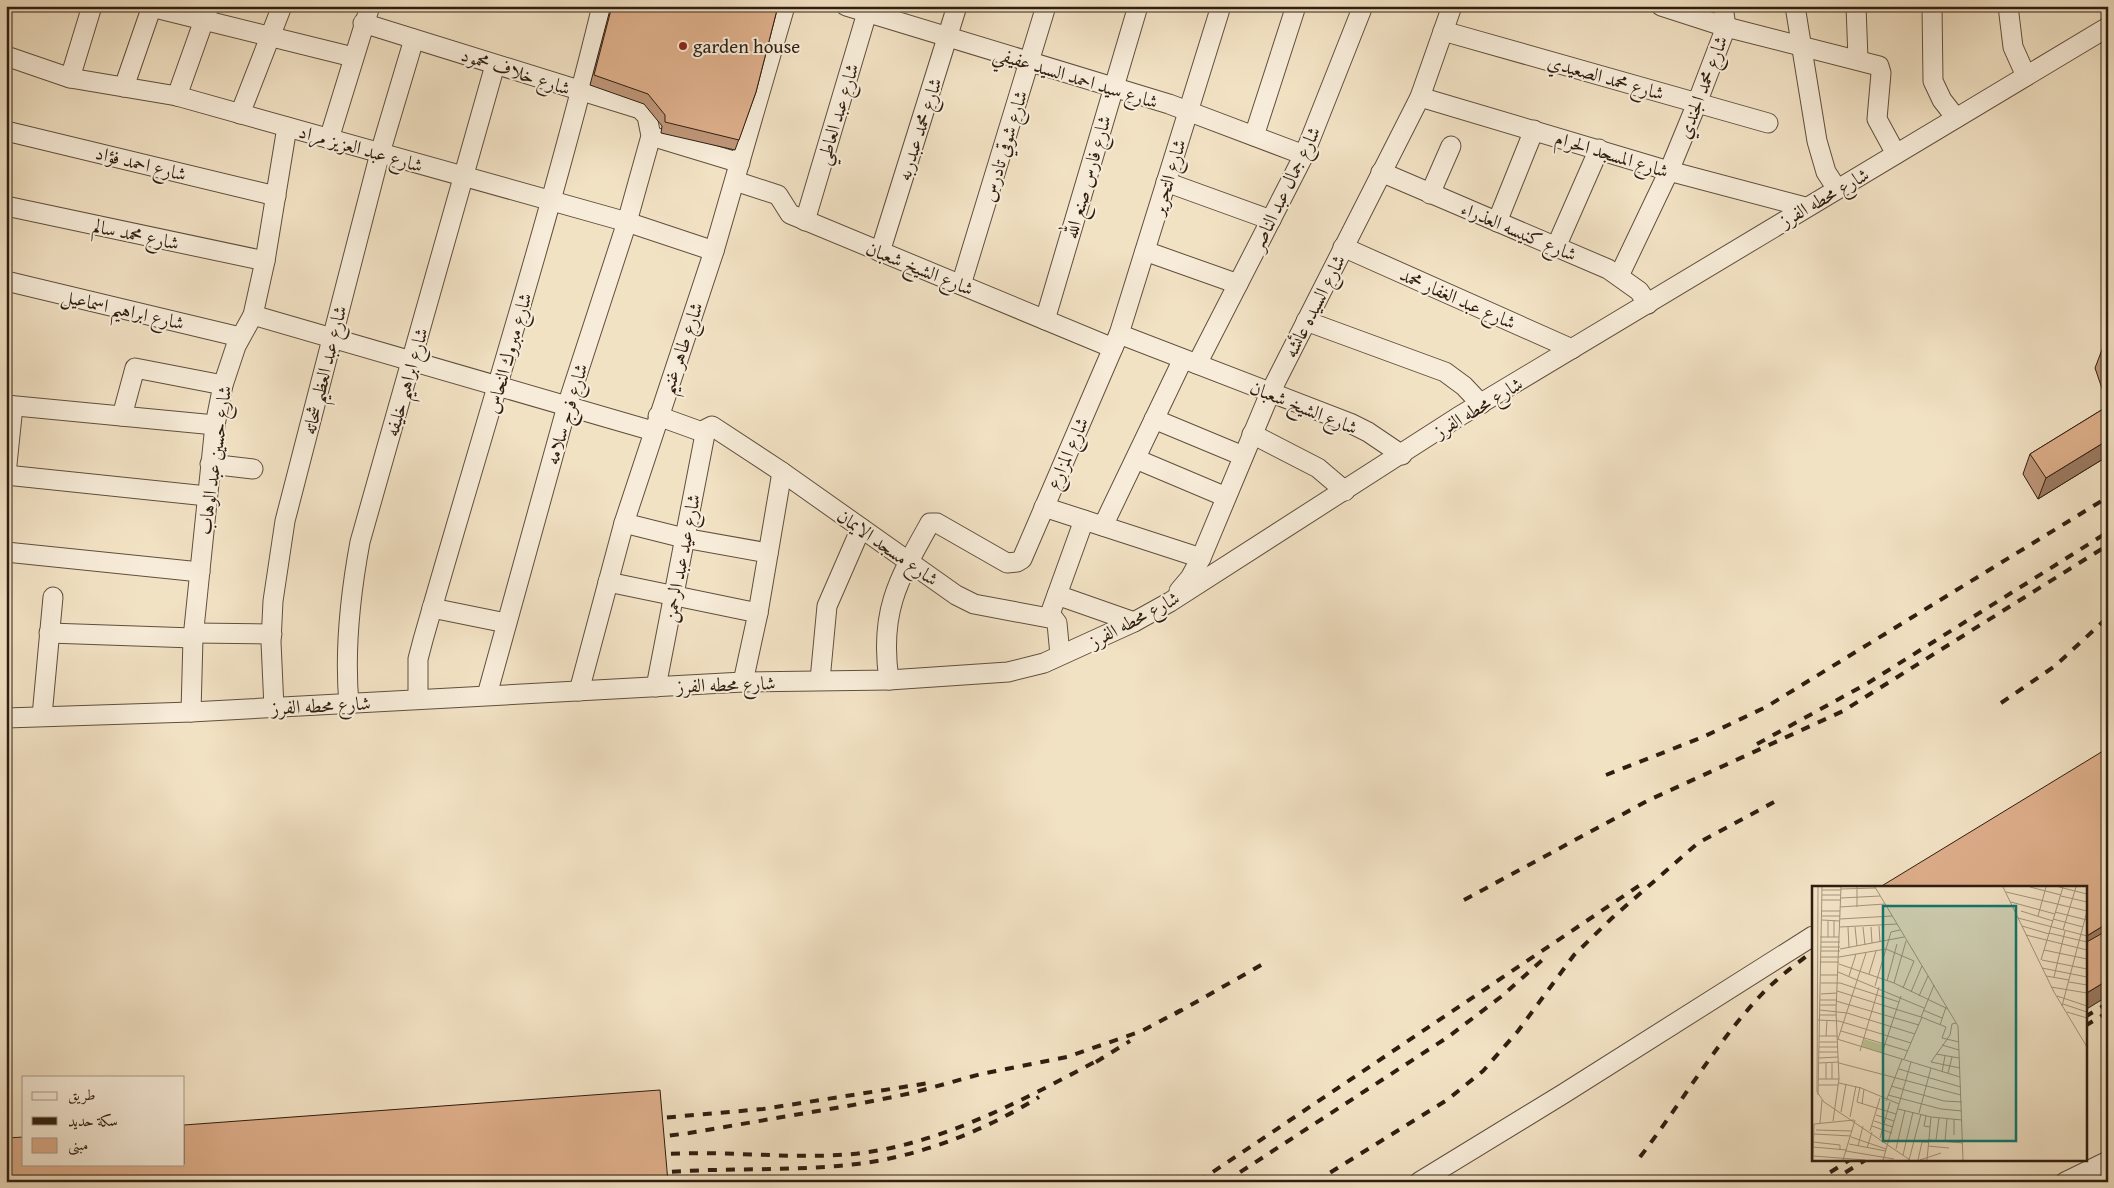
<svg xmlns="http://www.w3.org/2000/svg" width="2114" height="1188" viewBox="0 0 2114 1188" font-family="'Gentium Book Plus',Amiri,serif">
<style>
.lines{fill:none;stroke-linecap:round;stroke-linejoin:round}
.minor-casing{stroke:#604f3d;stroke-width:21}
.minor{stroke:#f7ecd9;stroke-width:19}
.rail{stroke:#2f1e10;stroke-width:4;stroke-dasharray:9 9;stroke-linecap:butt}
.wall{fill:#bf9678;stroke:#2f1e10}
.shaded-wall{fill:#9b7a61;stroke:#2f1e10}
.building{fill:#deaf8b;stroke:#2f1e10}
.poi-dot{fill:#8f2418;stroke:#f7ecd9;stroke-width:2}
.labels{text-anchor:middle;stroke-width:4;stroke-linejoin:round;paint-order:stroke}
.poi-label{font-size:19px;fill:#2f1e10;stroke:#f7ecd9;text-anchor:start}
.street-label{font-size:19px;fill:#2f1e10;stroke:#f7ecd9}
.inset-road{fill:none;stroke:#a4947c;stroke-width:1}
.view{fill:#0f766e;fill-opacity:0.15;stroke:#0f766e;stroke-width:2.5}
.inset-edge{fill:none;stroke:#2f1e10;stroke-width:2.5}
</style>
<rect width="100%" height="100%" fill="#f2e2c4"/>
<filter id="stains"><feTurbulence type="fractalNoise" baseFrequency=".004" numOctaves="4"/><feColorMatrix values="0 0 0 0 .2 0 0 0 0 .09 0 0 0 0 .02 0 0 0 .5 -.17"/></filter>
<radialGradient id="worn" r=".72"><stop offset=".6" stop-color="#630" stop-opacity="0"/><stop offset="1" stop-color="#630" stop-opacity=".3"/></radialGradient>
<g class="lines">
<defs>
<g id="minor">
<polyline points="147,6 353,57"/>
<polyline points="846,6 1169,104 1304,155"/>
<polyline points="1661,6 1726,27 1879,66 1881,73 1877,119 1896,154"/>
<polyline points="1795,6 1817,141 1826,172 1837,189"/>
<polyline points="1856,6 1858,59"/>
<polyline points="1932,6 1933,81 1942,100 1956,118"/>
<polyline points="2008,6 2013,47 2026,76"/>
<polyline points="363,23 640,109 647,116 651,136 627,222 567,406 487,695"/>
<polyline points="1443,31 1768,123"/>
<polyline points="6,56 70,78 177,96 627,222 714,251"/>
<polyline points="70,78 92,6"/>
<polyline points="124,87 152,6"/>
<polyline points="177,96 209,6"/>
<polyline points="1420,97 1669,171 1805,207"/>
<polyline points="240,114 282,6"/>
<polyline points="6,131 276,196"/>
<polyline points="651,136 740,163"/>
<polyline points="1254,136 1296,6"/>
<polyline points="329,139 370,6"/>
<polyline points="1381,172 1608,269 1639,291 1648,304"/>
<polyline points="735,181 778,195 790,214 1113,348"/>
<polyline points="1166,182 1271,220"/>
<polyline points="1430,194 1451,146"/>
<polyline points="6,206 265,261"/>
<polyline points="805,221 869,6"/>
<polyline points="1497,222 1534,130"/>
<polyline points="1343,247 1572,349"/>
<polyline points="1556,247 1599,149"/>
<polyline points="1145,251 1238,284"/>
<polyline points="880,252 957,6"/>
<polyline points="1619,276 1669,171 1697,103 1726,27 1723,6"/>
<polyline points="6,281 240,337"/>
<polyline points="961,285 1046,6"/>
<polyline points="253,315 653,431"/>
<polyline points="1045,320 1138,6"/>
<polyline points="1306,321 1445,372 1464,386 1481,404"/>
<polyline points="1119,334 1350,423 1368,432 1402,455"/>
<polyline points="1197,364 1304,155 1363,6"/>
<polyline points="6,405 215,425"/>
<polyline points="122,416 135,368 223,385"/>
<polyline points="658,416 705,433"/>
<polyline points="1154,419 1243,456"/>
<polyline points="1252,434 1318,468 1345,491"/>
<polyline points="1136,459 1226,497"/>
<polyline points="210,464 253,469"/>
<polyline points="6,474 13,406"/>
<polyline points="6,475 207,496"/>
<polyline points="1044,507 1201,558"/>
<polyline points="624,523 684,538 768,553"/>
<polyline points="1103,526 1183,359"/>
<polyline points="6,552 200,572"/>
<polyline points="608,582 758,613"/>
<polyline points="1179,591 1190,578 1201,558 1270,393 1420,97 1452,6"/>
<polyline points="1057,595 1134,622"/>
<polyline points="432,608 506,623"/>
<polyline points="1049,617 1084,520"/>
<polyline points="49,633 193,638"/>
<polyline points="194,633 272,634"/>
<polyline points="820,680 827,606 861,528"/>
<path d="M889,680C879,612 898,580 930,523H937L1007,563L1017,562L1022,559L1119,334L1221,6"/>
<polyline points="743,682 758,613 782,472"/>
<polyline points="656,687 706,429 712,426 782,472 956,595 974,604 1054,619 1057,623 1060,655"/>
<polyline points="579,691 624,523 714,251 785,6"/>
<path d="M418,699V659L423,640C483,429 550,220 602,6"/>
<path d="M349,704C344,649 350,596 360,542L495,65"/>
<polyline points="274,708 271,642 273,601 285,521 380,153 414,39"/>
<polyline points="191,712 193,638 215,425 223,385 236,346 253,315 265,261 287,127"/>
<polyline points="42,716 53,597"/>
<polyline points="6,718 191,712 743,682 889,680 1008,672 1044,663 1134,622 1170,602 1458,417 2108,27"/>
<polyline points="1419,1182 1563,1094 1813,936"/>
<polyline points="2065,1182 2108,1161"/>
</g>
</defs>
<use href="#minor" class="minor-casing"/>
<use href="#minor" class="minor"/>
<g class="rail">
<polyline points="2001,703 2055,666 2108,617"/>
<polyline points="1757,744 1868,683 2108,532"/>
<polyline points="1606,775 1703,737 1766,707 2108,497"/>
<polyline points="1464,900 1649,800 1843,711 2108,545"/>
<polyline points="1175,1014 1263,964"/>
<polyline points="2085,1017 2108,1003"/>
<polyline points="2085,1026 2108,1012"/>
<polyline points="1096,1062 1130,1041"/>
<polyline points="649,1119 763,1109 929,1083"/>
<polyline points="652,1138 689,1133 853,1105 912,1093 981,1074 1067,1057 1142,1031 1181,1010"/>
<path d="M653,1155C720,1149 786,1160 853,1154C941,1145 1025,1099 1102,1058"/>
<path d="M1640,1157C1681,1104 1715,1044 1761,995C1776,979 1795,965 1813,951"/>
<path d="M654,1173C722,1167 790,1172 857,1164C921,1156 984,1131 1039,1097"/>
<polyline points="1198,1182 1646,881"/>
<polyline points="1225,1182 1448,1037 1502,996 1548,955"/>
<polyline points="1315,1182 1447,1100 1483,1071 1518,1031 1574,955 1612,918 1698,843 1774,802"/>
<polyline points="1815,1182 1851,1159"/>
<polyline points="1830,1182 1867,1159"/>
</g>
</g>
<g class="wall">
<polygon points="611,6 778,6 756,92 735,150 661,133 662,126 644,104 590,85"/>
<polygon points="2108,344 2108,456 2038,499 2023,474 2030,454 2108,406 2095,368 2103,347"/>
</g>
<g class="shaded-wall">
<polygon points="2108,440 2108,456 2038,499 2046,478"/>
<polygon points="2108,923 2108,940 2085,953 2085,937"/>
<polygon points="2108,980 2108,996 2085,1010 2085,994"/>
</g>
<g class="building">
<polygon points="612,6 778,6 756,92 739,140 665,122 665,115 648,94 594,75"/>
<polygon points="2108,344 2108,363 2103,347"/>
<polygon points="2108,406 2108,440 2046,478 2030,454"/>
<polygon points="2108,748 2108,923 2085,937 2085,887 1880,887"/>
<polygon points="2108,930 2108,980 2085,994 2085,943"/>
<polygon points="660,1090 668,1182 6,1182 6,1138 24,1137 24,1164 184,1164 184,1125"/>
</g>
<circle class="poi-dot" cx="683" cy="46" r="5"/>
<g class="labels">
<g class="poi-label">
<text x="693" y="53">garden house</text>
</g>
<g class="street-label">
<text transform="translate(516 71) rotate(18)" y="7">شارع خلاف محمود</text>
<text transform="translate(1076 77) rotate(17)" y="7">شارع سيد احمد السيد عفيفي</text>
<text transform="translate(1606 77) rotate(16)" y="7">شارع محمد الصعيدي</text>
<text transform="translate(1702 87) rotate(-69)" y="7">شارع محمد الجندي</text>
<text transform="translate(837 114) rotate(-73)" y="7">شارع عبد العاطي</text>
<text transform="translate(919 129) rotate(-72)" y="7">شارع محمد عبدربه</text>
<text transform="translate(1004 146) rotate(-73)" y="7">شارع شوقي تادرس</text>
<text transform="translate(361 148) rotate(16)" y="7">شارع عبد العزيز مراد</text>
<text transform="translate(1612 154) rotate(17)" y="7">شارع المسجد الحرام</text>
<text transform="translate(141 163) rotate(14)" y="7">شارع احمد فؤاد</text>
<text transform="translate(1087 177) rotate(-74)" y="7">شارع فارس صنع الله</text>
<text transform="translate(1168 177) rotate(-73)" y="7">شارع التحرير</text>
<text transform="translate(1285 188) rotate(-64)" y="7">شارع جمال عبد الناصر</text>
<text transform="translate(1824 197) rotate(-30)" y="7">شارع محطه الفرز</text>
<text transform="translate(1519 231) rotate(23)" y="7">شارع كنيسه العذراء</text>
<text transform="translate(136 234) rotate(12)" y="7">شارع محمد سالم</text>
<text transform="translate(920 268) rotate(22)" y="7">شارع الشيخ شعبان</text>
<text transform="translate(1458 298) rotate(24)" y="7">شارع عبد الغفار محمد</text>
<text transform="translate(1314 306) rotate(-63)" y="7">شارع السيده عائشه</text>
<text transform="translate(123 309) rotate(13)" y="7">شارع ابراهيم اسماعيل</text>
<text transform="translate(681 348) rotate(-71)" y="7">شارع طاهر غنيم</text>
<text transform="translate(508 353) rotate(-74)" y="7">شارع مبروك النحاس</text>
<text transform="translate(324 370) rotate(-76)" y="7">شارع عبد العظيم شحاته</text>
<text transform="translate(406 382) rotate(-74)" y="7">شارع ابراهيم خليفه</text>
<text transform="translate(1304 407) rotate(22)" y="7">شارع الشيخ شعبان</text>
<text transform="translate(1478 407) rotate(-31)" y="7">شارع محطه الفرز</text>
<text transform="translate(566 414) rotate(-73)" y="7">شارع فرج سلامه</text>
<text transform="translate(1067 453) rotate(-66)" y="7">شارع المزارع</text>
<text transform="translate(214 460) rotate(-82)" y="7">شارع حسين عبد الوهاب</text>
<text transform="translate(888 547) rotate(35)" y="7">شارع مسجد الايمان</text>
<text transform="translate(681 558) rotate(-79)" y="7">شارع عيد عبد الرحمن</text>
<text transform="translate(1134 619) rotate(-28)" y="7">شارع محطه الفرز</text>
<text transform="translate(726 684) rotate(-2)" y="7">شارع محطه الفرز</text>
<text transform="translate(321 705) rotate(-3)" y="7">شارع محطه الفرز</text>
</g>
</g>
<g transform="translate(1812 886)">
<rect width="275" height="275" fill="#f2e2c4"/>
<path d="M52,153L72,159L70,167L50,161Z" fill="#bbc394"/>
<path class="inset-road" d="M6,1L5,206L12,216L98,274M45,1V21M63,1L146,140L151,274M191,1L242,106L275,161M218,1L249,9M247,1L275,8M29,3L64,2M10,4H29M194,6L275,25M10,9H29M249,10L275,16M29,12L68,10M10,14H29M199,16L243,28M28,21L73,18M10,25H28M209,25L241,35M243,26L275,34M10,30H28M226,30L234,1M206,32L275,50M28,33L80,30M241,33L271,41M10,34L28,35M67,40L68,56M210,40L237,48M28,41L85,38M36,41L37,62M43,41L45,60M51,41L53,59M59,41L60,57M251,44L264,1M237,47L275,56M214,49L275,64M8,51H27M16,51V35M22,51V35M9,56H28M9,61H28M28,63L92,51M232,64L275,73M9,65H28M9,71H27M27,71L74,63L102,75M229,74L251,1M230,74L275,83M8,76H27M27,78L82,97L136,123M230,82L275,91M26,86L112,122M57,88L64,65M8,89H26M37,90L44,68M234,90L257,94M242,91L253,45M75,95L85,58M257,96L275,99M9,97H28L87,116M82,97L94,55M63,100L79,46L88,44M239,101L275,107M91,102L102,75M25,105L109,131L134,141L130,152L147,156M99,106L110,80M9,108L25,107M107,110L116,90M245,110L275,120M8,114H24M24,115L107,139M251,118L275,126M8,119H24M250,120L275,25M8,124L35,127L103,148M111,124L130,132M255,126L275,132M8,129H24M109,131L122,99M6,134L27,135L99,157M144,137L140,138L138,149L119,176L148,182M128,139L134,121M29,145L96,165M7,150H25M14,150L15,135M25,153L148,191M26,153L54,67M7,156H25M130,159L147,164M7,161H26M48,165L67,101M7,166H26M70,167L89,110M124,168L147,172M7,172L26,171M92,173L110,131M7,177L27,176M20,177V193M27,177L149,209M87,183L149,201M130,186L133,170M136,187L140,171M6,193H27M14,193V177M27,197L49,202L87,218M7,199H26M79,200L132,215L150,216M48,201L45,216L84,228M6,209L10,1M76,209L129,223L150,225M74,215L90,173M50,218L52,203M86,223L119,231L150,234M29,226L34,198M107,227L119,182M64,229L82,235M114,230L112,240L118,241M38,231L44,200M21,235L27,193L24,125L29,1M62,235L81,241M8,237L10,214M60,240L80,247M4,244L40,245M58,245L68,212M2,248L39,250M142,249V233M39,251L74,263M68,252L78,216M117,254L151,257M124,254L127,232M133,255L135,233M1,256L28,259V264M37,258L74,265M46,260L51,240M116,260L137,262M1,261L35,264M55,262L60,246M84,263L93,224M34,265L82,273M91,269L101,226M1,270L53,274M1,274L2,238L42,234M31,274L43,234M71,274L99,176M97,274L109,228M106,274L110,256H116M108,274L129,267M115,274L119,231"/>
<path class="view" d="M71,20H204V255H71Z"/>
<rect width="275" height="275" class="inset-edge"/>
</g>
<rect width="2114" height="1188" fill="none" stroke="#f2e2c4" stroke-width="25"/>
<rect x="8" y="8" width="2099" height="1173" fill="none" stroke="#2f1e10" stroke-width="2.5"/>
<rect x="12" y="12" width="2089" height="1163" fill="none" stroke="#2f1e10"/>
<rect x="22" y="1076" width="162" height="90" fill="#f7ecd9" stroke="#a79a89"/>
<rect x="32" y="1092" width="25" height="8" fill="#f7ecd9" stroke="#a79a89"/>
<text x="68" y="1100" font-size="15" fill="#2f1e10">طريق</text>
<rect x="32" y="1117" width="25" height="8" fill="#2f1e10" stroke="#a79a89"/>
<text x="68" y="1126" font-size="15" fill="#2f1e10">سكة حديد</text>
<rect x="32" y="1138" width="25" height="15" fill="#deaf8b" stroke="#a79a89"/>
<text x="68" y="1150" font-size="15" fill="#2f1e10">مبنى</text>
<rect width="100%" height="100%" filter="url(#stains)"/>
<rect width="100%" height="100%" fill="url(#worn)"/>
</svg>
